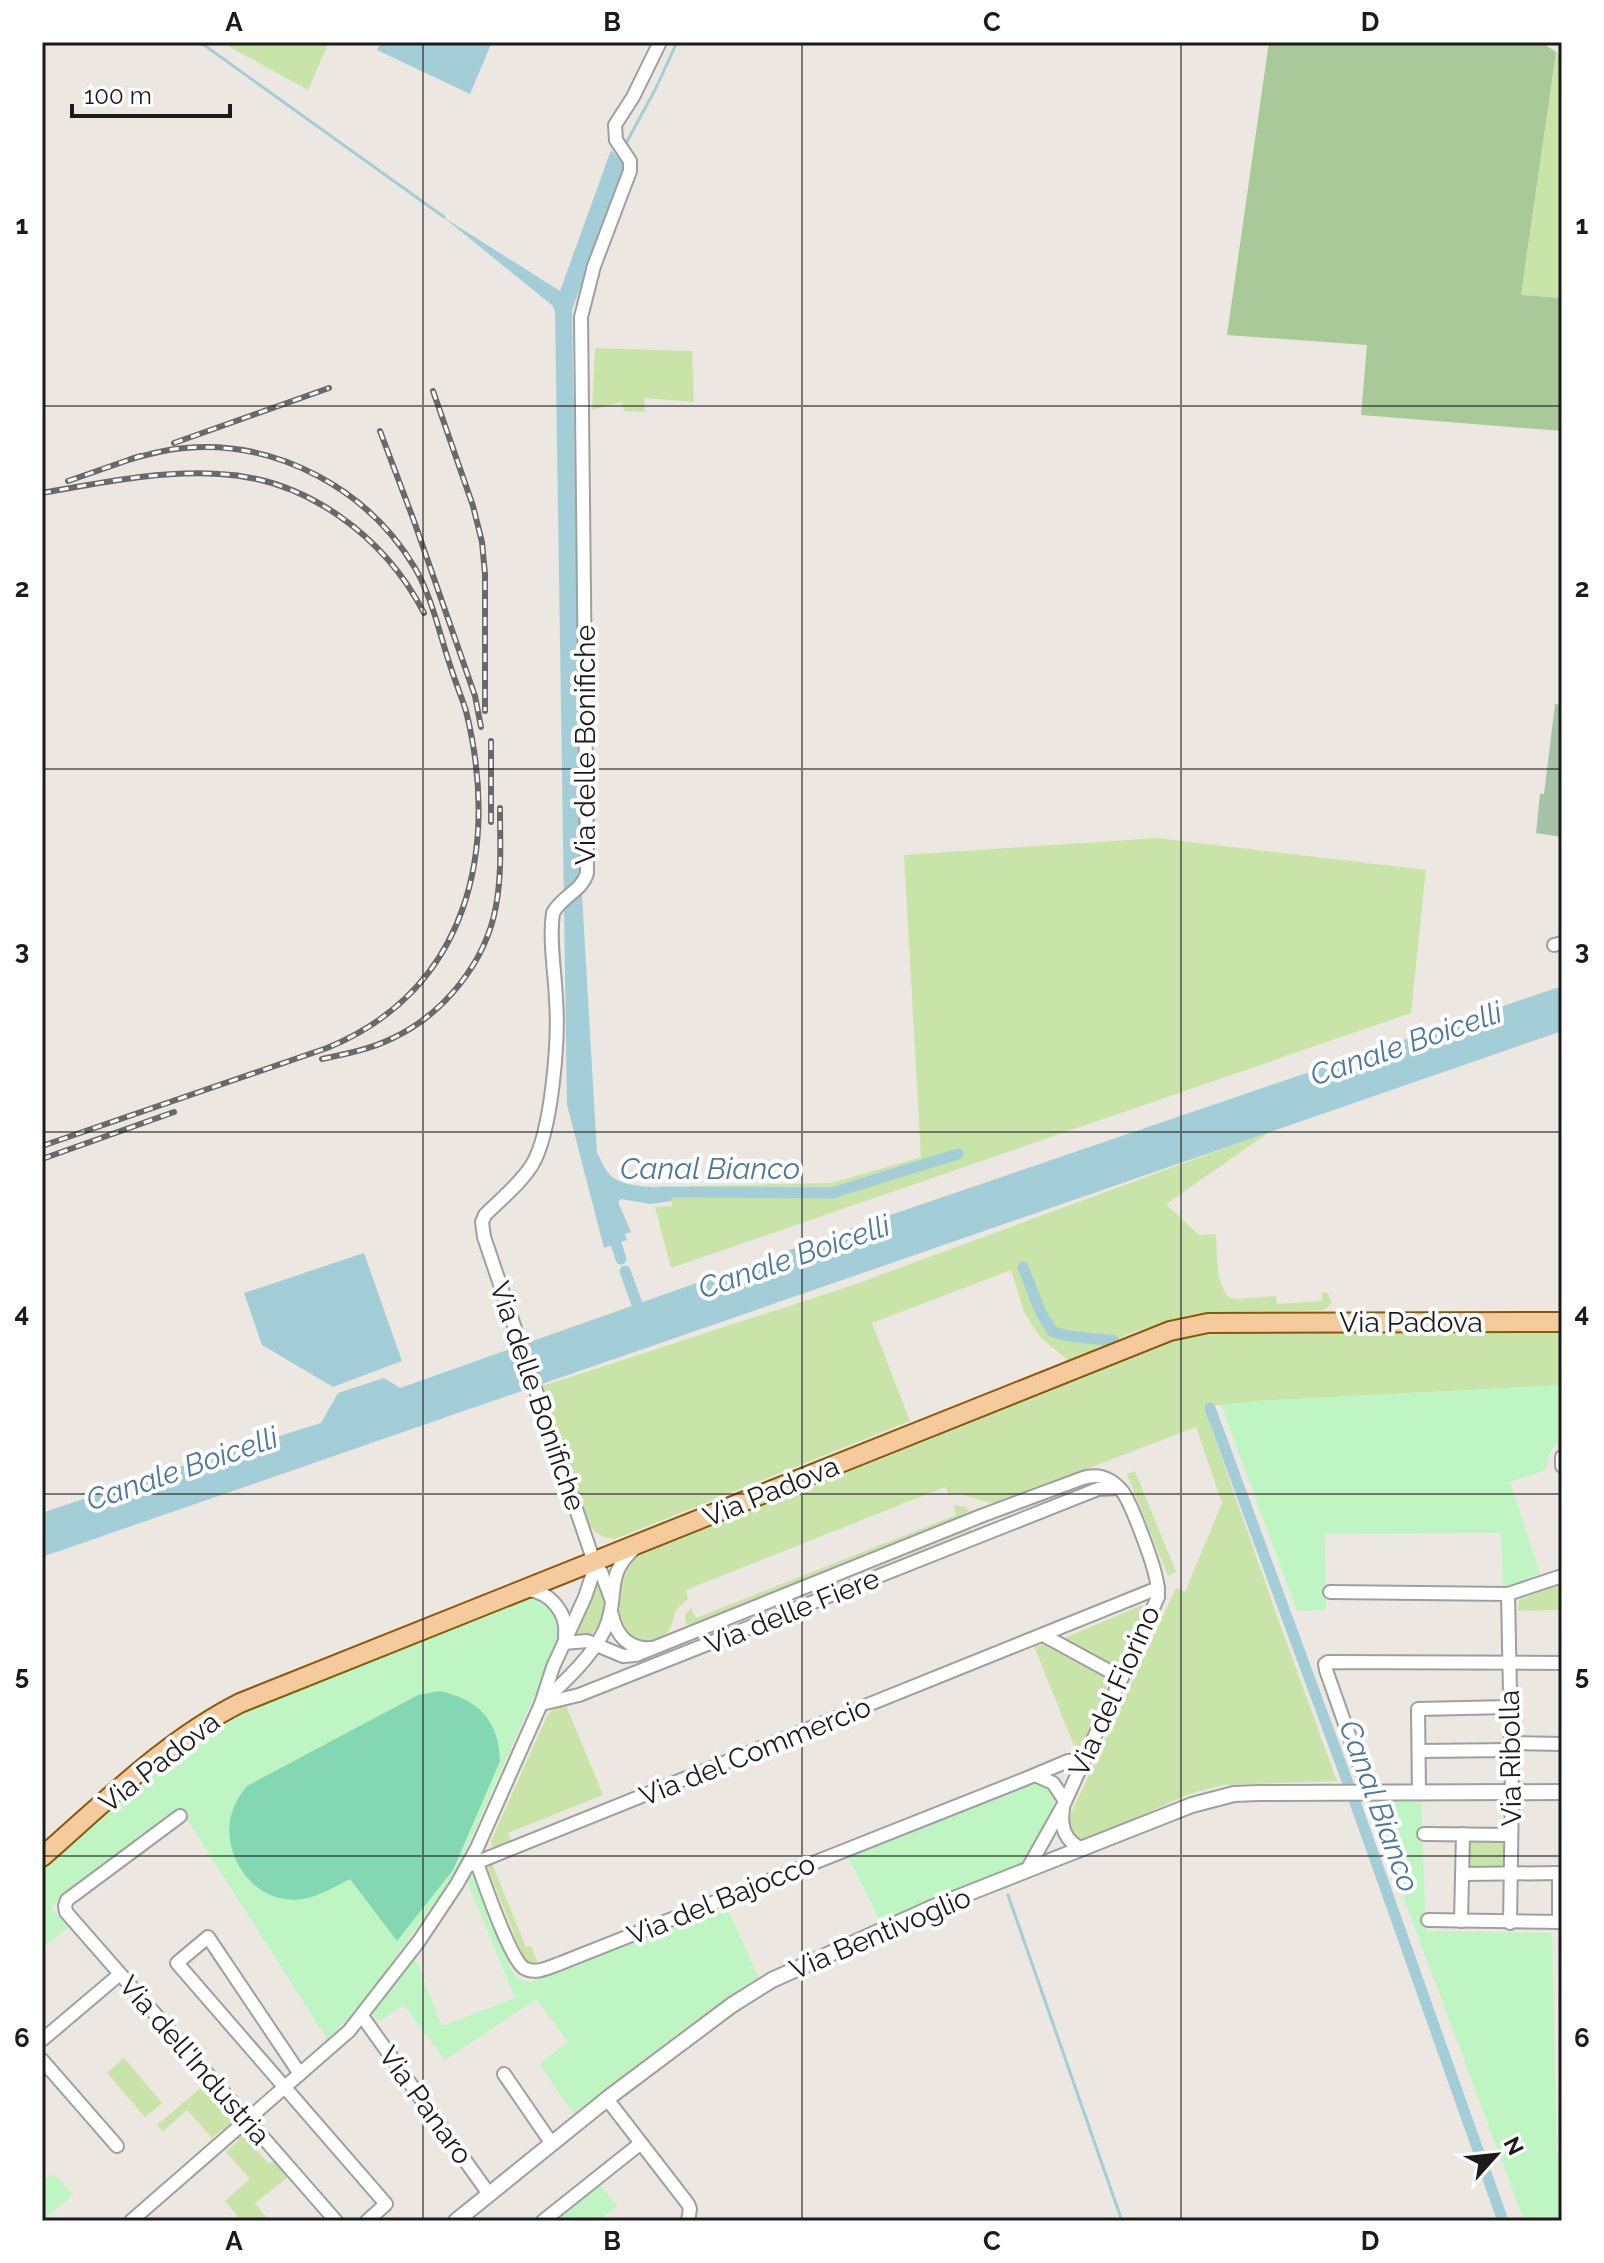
<svg xmlns="http://www.w3.org/2000/svg" width="1604" height="2263" viewBox="0 0 1604 2263" font-family="Raleway,sans-serif">
<style>
.grass{fill:#c9e4a9}
.forest{fill:#a9c998}
.cemetery{fill:#a4c3a7}
.park{fill:#bff5c2}
.pitch{fill:#83d7b3}
.water{fill:#a4ced7}
.lines{fill:none;stroke-linecap:round;stroke-linejoin:round}
.stream{stroke:#a4ced7;stroke-width:3}
.canal{stroke:#a4ced7;stroke-width:11}
.minor-casing{stroke:#9f9f9f;stroke-width:16}
.tertiary-casing{stroke:#9f9f9f;stroke-width:18}
.primary-casing{stroke:#89590a;stroke-width:22}
.minor{stroke:#fff;stroke-width:12}
.tertiary{stroke:#fff;stroke-width:14}
.primary{stroke:#f5cb9d;stroke-width:18}
.rail-casing{stroke:#696969;stroke-width:6}
.rail{stroke:#fff;stroke-width:3;stroke-dasharray:9;stroke-linecap:butt}
.grid{fill:none;stroke:#1b1b1b;stroke-width:2;stroke-opacity:0.55}
.labels{text-anchor:middle;stroke-width:8;stroke-linejoin:round;paint-order:stroke}
.street-label{font-size:28px;fill:#1b1b1b;stroke:#fff}
.water-label{font-size:30px;font-style:italic;fill:#4c789c;stroke:#fff}
.neatline{fill:none;stroke:#1b1b1b;stroke-width:3}
.grid-label{font-size:26px;text-anchor:middle;font-weight:bold;fill:#1b1b1b}
</style>
<rect width="100%" height="100%" fill="#ece8e1"/>
<g class="grass">
<polygon points="221,42 329,42 308,90"/>
<polygon points="1556,52 1562,56 1562,298 1521,295"/>
<polygon points="595,348 692,351 694,402 644,398 645,412 624,411 622,402 592,410"/>
<polygon points="1157,838 1426,870 1411,1013 671,1268 655,1207 672,1206 671,1187 687,1189 691,1186 832,1183 921,1157 904,855"/>
<path d="M1271,1131L1166,1204L1199,1235L1216,1234C1218,1256 1214,1281 1230,1298L1237,1299L1276,1296L1277,1304L1322,1301V1293L1327,1292L1332,1303L1324,1310L1189,1315L1134,1332L1069,1361L1040,1337L1024,1312L1011,1270L872,1323L910,1421L615,1539C603,1538 597,1535 590,1526L543,1386L856,1284Z"/>
<path d="M1211,1327L1562,1328V1385L1257,1401L1204,1407L1276,1613L1337,1781L1224,1785L1189,1794L1087,1840H1080L1069,1829V1818L1176,1588L1185,1592L1222,1503L1196,1427L995,1504L960,1494L949,1495L945,1487L686,1590L688,1599C683,1603 678,1607 675,1613C672,1621 672,1630 664,1635C648,1647 624,1642 618,1621C617,1616 619,1612 620,1608C621,1584 619,1573 638,1556Z"/>
<polygon points="1135,1471 1176,1572 1168,1576 1127,1474"/>
<polygon points="953,1505 966,1507 969,1512 967,1516 699,1623 690,1626 686,1624 685,1615 691,1608 696,1618 956,1515"/>
<polygon points="970,1526 971,1530 637,1663 635,1660"/>
<path d="M597,1581C618,1596 602,1623 589,1637H572Z"/>
<polygon points="1562,1583 1562,1610 1518,1611 1519,1600"/>
<polygon points="1142,1605 1144,1611 1120,1662 1111,1666 1067,1641 1065,1638"/>
<polygon points="1042,1644 1105,1677 1109,1682 1083,1744 1075,1748 1034,1646"/>
<polygon points="565,1703 603,1795 508,1833 511,1842 497,1848 492,1847 491,1841 547,1716 553,1709"/>
<polygon points="1466,1837 1505,1838 1504,1870 1466,1870"/>
<polygon points="491,1861 526,1947 531,1946 538,1963 532,1964 524,1959 489,1872 488,1863"/>
<polygon points="124,2058 162,2103 145,2117 107,2073"/>
<polygon points="203,2086 229,2116 235,2112 240,2119 225,2132 222,2129 212,2138 187,2110 163,2131 157,2125"/>
<polygon points="247,2126 254,2134 248,2140 269,2164 274,2161 288,2177 255,2203 269,2221 241,2221 225,2201 250,2179 226,2152 239,2140 236,2136"/>
</g>
<polygon class="forest" points="1269,42 1541,42 1556,52 1521,295 1562,298 1562,431 1361,415 1367,345 1227,335"/>
<polygon class="cemetery" points="1555,704 1562,705 1562,837 1536,833 1540,794 1544,794"/>
<g class="park">
<path d="M1562,1385V1442C1549,1448 1548,1457 1546,1470L1510,1482L1540,1574L1503,1587L1501,1533L1325,1534L1326,1610L1297,1611L1221,1405L1257,1401Z"/>
<path d="M538,1596C557,1607 561,1617 560,1638L456,1872L361,2006L327,2039L181,1810L69,1891L51,1907L68,1927L42,1949V1869L115,1805L201,1738L250,1710Z"/>
<polygon points="1033,1784 1047,1786 1056,1795 1051,1812 1029,1861 881,1923 848,1857"/>
<polygon points="1368,1802 1421,1802 1426,1931 1552,1933 1557,2155 1562,2155 1562,2221 1524,2221"/>
<polygon points="468,1876 473,1876 513,1973 518,1978 530,1982 725,1904 760,1980 732,1998 575,2116 539,2064 568,2042 536,1999 445,2060 404,2005 378,2022 371,2012 414,1955 442,2026 515,1998 466,1879"/>
<polygon points="53,2173 73,2195 42,2221 42,2183"/>
<polygon points="600,2185 617,2206 598,2221 554,2221"/>
</g>
<path class="pitch" d="M440,1691C479,1700 499,1721 500,1761L453,1870L397,1941L350,1879C330,1889 309,1903 285,1899C245,1894 218,1844 234,1807C237,1799 242,1792 247,1786L418,1695Z"/>
<g class="water">
<polygon points="381,42 492,42 470,94 377,50"/>
<path d="M611,150L625,165L572,310L582,895L597,1153C601,1159 605,1171 611,1176C626,1188 653,1187 671,1187L672,1201L650,1204L621,1199L618,1202L631,1232L625,1234L627,1240L604,1248L567,1105L555,312L553,306L443,217L560,291Z"/>
<polygon points="1562,986 1562,1031 42,1557 42,1513 166,1471 321,1423 338,1393 384,1378 400,1388 846,1230"/>
<polygon points="364,1253 402,1361 333,1387 262,1345 244,1293"/>
</g>
<g class="lines">
<g class="stream">
<polyline points="195,42 204,45 444,217"/>
<polyline points="624,147 656,88 677,42"/>
<polyline points="1008,1895 1122,2221"/>
</g>
<g class="canal">
<polyline points="659,1192 832,1193 958,1154"/>
<polyline points="612,1231 621,1259"/>
<polyline points="1023,1267 1041,1313 1053,1332 1069,1336 1114,1341"/>
<polyline points="625,1271 641,1315"/>
<polyline points="1210,1408 1356,1805 1503,2221"/>
</g>
<defs>
<g id="minor">
<polyline points="1554,945 1562,943"/>
<polyline points="1562,1457 1562,1466"/>
<path d="M528,1590C550,1592 568,1613 565,1636"/>
<polyline points="1330,1592 1508,1594 1562,1576"/>
<polyline points="1508,1594 1512,1792 1510,1923"/>
<path d="M612,1601L601,1572L594,1562L484,1237L482,1222L485,1215C501,1199 520,1184 532,1165C552,1132 559,1039 556,1000C555,972 549,940 553,913C562,896 582,891 587,873L581,317L594,266L630,171V161L616,140L615,125L633,97L660,42"/>
<path d="M612,1615C616,1635 629,1650 651,1648"/>
<polyline points="1043,1635 1122,1678"/>
<path d="M564,1643L587,1641L623,1656L636,1655L981,1516L1083,1478C1099,1473 1111,1478 1122,1491C1131,1502 1153,1562 1156,1578C1158,1585 1158,1590 1158,1597L1064,1804L1027,1870"/>
<path d="M543,1702C565,1681 592,1657 605,1629C620,1596 603,1576 635,1548"/>
<polyline points="541,1704 579,1695 1098,1489 1119,1488"/>
<polyline points="1511,1743 1562,1744"/>
<polyline points="1419,1751 1511,1750"/>
<polyline points="1037,1776 1053,1783 1065,1801"/>
<polyline points="1369,1792 1326,1670 1325,1664 1328,1662 1562,1663"/>
<polyline points="1419,1792 1418,1709 1510,1707"/>
<path d="M1063,1809C1060,1827 1065,1842 1083,1849"/>
<polyline points="180,1816 67,1900 65,1906 66,1912 336,2221"/>
<polyline points="1424,1834 1511,1835"/>
<path d="M477,1863C484,1882 510,1959 524,1968C535,1975 550,1967 561,1963L1025,1779L1068,1761L1084,1760"/>
<polyline points="468,1866 1158,1588"/>
<polyline points="1462,1874 1562,1873"/>
<polyline points="1428,1920 1562,1922"/>
<polyline points="1461,1921 1463,1834"/>
<polyline points="1559,1922 1559,1873"/>
<polyline points="362,2016 489,2194"/>
<polyline points="42,2040 120,1974"/>
<polyline points="42,2060 117,2146"/>
<polyline points="300,2074 208,1937 177,1963 386,2204 367,2221"/>
<polyline points="504,2074 552,2144"/>
<polyline points="607,2099 688,2204 690,2209 688,2221"/>
<polyline points="131,2221 349,2031 419,1941 457,1884 477,1848 541,1704 553,1667 585,1597 593,1573 594,1562"/>
<polyline points="543,2221 641,2143"/>
</g>
<polyline id="tertiary" points="456,2221 612,2095 732,2005 772,1980 936,1906 1192,1805 1234,1794 1259,1793 1562,1792"/>
<path id="primary" d="M42,1857C105,1802 165,1741 240,1703L1170,1331L1208,1323L1562,1322"/>
</defs>
<use href="#minor" class="minor-casing"/>
<use href="#tertiary" class="tertiary-casing"/>
<use href="#primary" class="primary-casing"/>
<use href="#minor" class="minor"/>
<use href="#tertiary" class="tertiary"/>
<use href="#primary" class="primary"/>
<defs>
<g id="rail">
<polyline points="433,391 473,506 482,542 485,574 485,711"/>
<polyline points="380,431 414,521 475,696 481,727"/>
<polyline points="174,443 329,388"/>
<polyline points="68,481 140,456"/>
<path d="M42,493C99,483 161,470 219,474C307,478 385,537 424,613"/>
<polyline points="491,822 491,741"/>
<path d="M322,1059C346,1054 371,1049 393,1038C444,1014 486,962 496,906C502,873 500,841 500,808"/>
<path d="M42,1146L327,1048C469,990 500,848 466,711C462,698 456,684 452,671C440,637 433,599 415,568C368,489 277,440 185,448C167,449 149,454 131,459"/>
<polyline points="42,1159 174,1112"/>
</g>
</defs>
<use href="#rail" class="rail-casing"/>
<use href="#rail" class="rail"/>
</g>
<path class="grid" d="M423,42V2221M802,42V2221M1181,42V2221M42,406H1562M42,769H1562M42,1132H1562M42,1494H1562M42,1856H1562"/>
<g class="labels">
<g class="street-label">
<text transform="translate(585 745) rotate(-90)" y="10">Via delle Bonifiche</text>
<text x="1411" y="1332">Via Padova</text>
<text transform="translate(538 1396) rotate(71)" y="10">Via delle Bonifiche</text>
<text transform="translate(771 1491) rotate(-22)" y="10">Via Padova</text>
<text transform="translate(792 1611) rotate(-22)" y="10">Via delle Fiere</text>
<text transform="translate(1114 1691) rotate(-66)" y="10">Via del Fiorino</text>
<text transform="translate(755 1751) rotate(-22)" y="10">Via del Commercio</text>
<text transform="translate(1510 1758) rotate(-91)" y="10">Via Ribolla</text>
<text transform="translate(159 1762) rotate(-38)" y="10">Via Padova</text>
<text transform="translate(721 1899) rotate(-22)" y="10">Via del Bajocco</text>
<text transform="translate(880 1933) rotate(-23)" y="10">Via Bentivoglio</text>
<text transform="translate(195 2060) rotate(49)" y="10">Via dell'Industria</text>
<text transform="translate(426 2105) rotate(54)" y="10">Via Panaro</text>
</g>
<g class="water-label">
<text transform="translate(1406 1044) rotate(-19)" y="10">Canale Boicelli</text>
<text x="710" y="1179">Canal Bianco</text>
<text transform="translate(794 1257) rotate(-19)" y="10">Canale Boicelli</text>
<text transform="translate(182 1469) rotate(-19)" y="10">Canale Boicelli</text>
<text transform="translate(1379 1806) rotate(70)" y="10">Canal Bianco</text>
</g>
</g>
<rect width="1604" height="2263" fill="none" stroke="#ffffff" stroke-width="88"/>
<g transform="translate(1496 2155) rotate(63)" stroke="#ffffff" stroke-width="6" paint-order="stroke">
<path d="M0-6L14 30L0 20L-14 30Z" fill="#1b1b1b"/>
<text y="-12" font-size="22" font-weight="bold" text-anchor="middle" fill="#1b1b1b">N</text>
</g>
<path d="M72 104v12h158v-12" fill="none" stroke="#1b1b1b" stroke-width="4"/>
<text x="84" y="104" font-size="24" fill="#1b1b1b" stroke="#ffffff" stroke-width="6" paint-order="stroke">100 m</text>
<rect x="44" y="44" width="1516" height="2175" class="neatline"/>
<g class="grid-label">
<text x="234" y="31">A</text>
<text x="612" y="31">B</text>
<text x="992" y="31">C</text>
<text x="1370" y="31">D</text>
<text x="22" y="234">1</text>
<text x="1582" y="234">1</text>
<text x="22" y="597">2</text>
<text x="1582" y="597">2</text>
<text x="22" y="959">3</text>
<text x="1582" y="959">3</text>
<text x="22" y="1322">4</text>
<text x="1582" y="1322">4</text>
<text x="22" y="1684">5</text>
<text x="1582" y="1684">5</text>
<text x="22" y="2047">6</text>
<text x="1582" y="2047">6</text>
<text x="234" y="2250">A</text>
<text x="612" y="2250">B</text>
<text x="992" y="2250">C</text>
<text x="1370" y="2250">D</text>
</g>
</svg>
